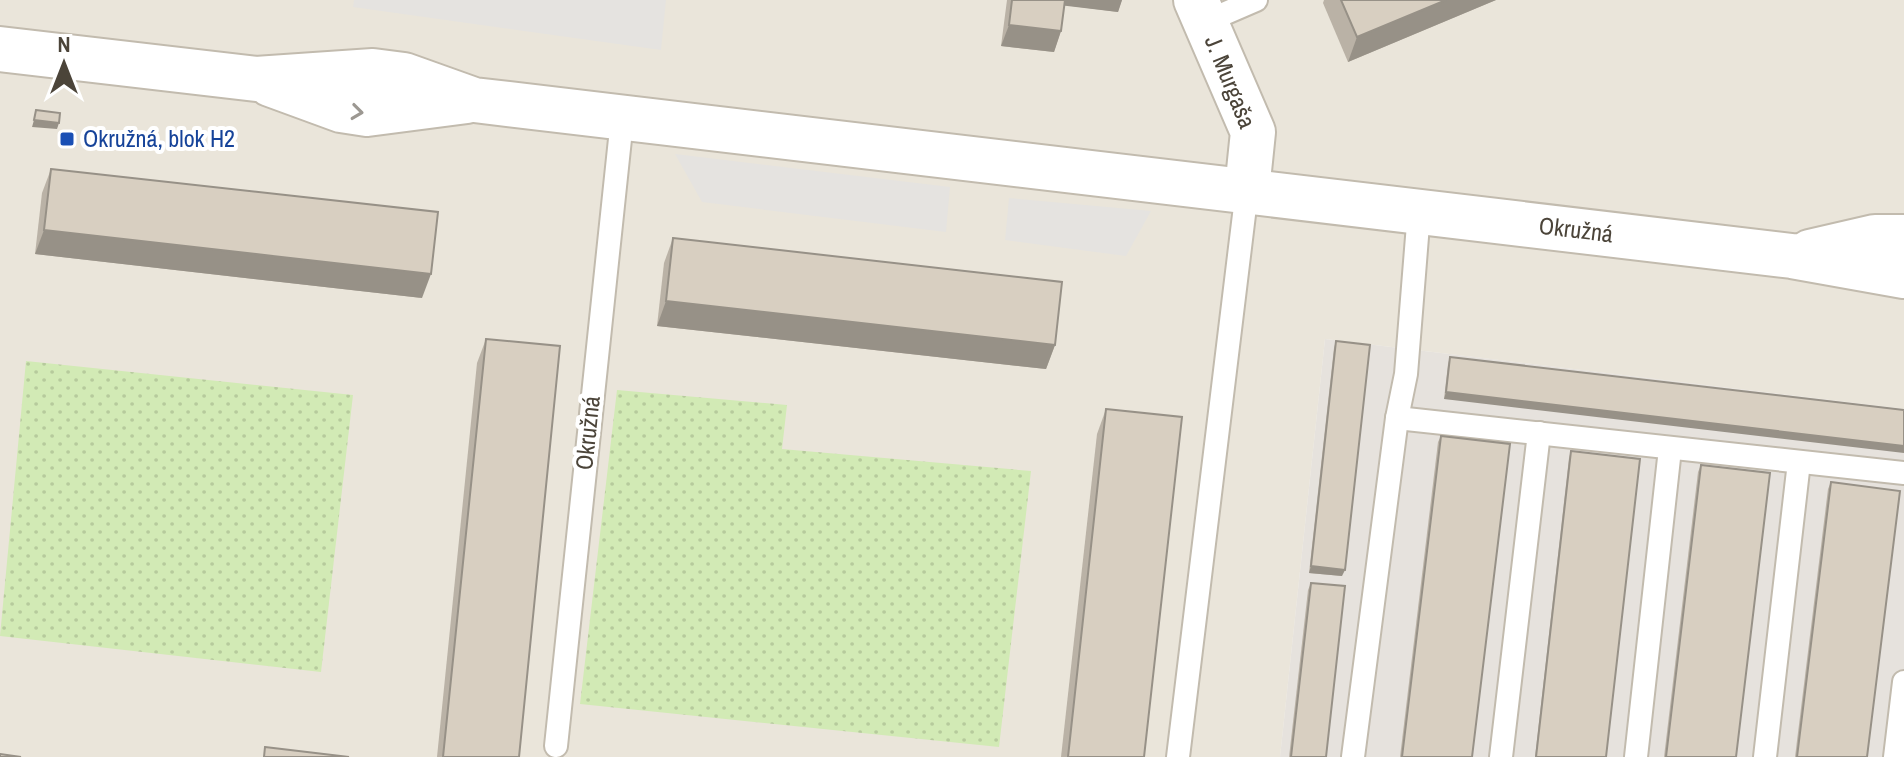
<svg xmlns="http://www.w3.org/2000/svg" width="1904" height="757" viewBox="0 0 1904 757" font-family="'Archivo Narrow',sans-serif">
<style>
.residential{fill:#eae5da}
.industrial{fill:#e6e2dd}
.park{fill:url(#park-dots)}
.parking{fill:#e5e3e0}
.lines{fill:none;stroke-linecap:round;stroke-linejoin:round}
.lane-casing{stroke:#c2bbae;stroke-width:26}
.street-casing{stroke:#c2bbae;stroke-width:48}
.lane{stroke:#fff;stroke-width:22}
.street{stroke:#fff;stroke-width:44}
.wall{fill:#bab2a6}
.shaded-wall{fill:#979187}
.building{fill:#d8cfc1;stroke:#979187;stroke-width:2}
.oneway{stroke:#9c9892}
.transit-dot{fill:#1a4fb4;stroke:#fff;stroke-width:3}
.labels{text-anchor:middle;stroke-width:8;stroke-linejoin:round;paint-order:stroke}
.street-label{font-size:24px;fill:#4b4439;stroke:#fff}
.transit-label{font-size:24px;fill:#164399;stroke:#fff;text-anchor:start}
</style>
<defs>
<pattern id="park-dots" width="8" height="8" patternUnits="userSpaceOnUse" patternTransform="scale(2)"><rect width="8" height="8" fill="#d2eab5"/><path d="M2 2h.1M6 6h.1" fill="none" stroke="#b6ca9c" stroke-width="1.8" stroke-linecap="round"/></pattern>
</defs>
<rect width="100%" height="100%" fill="#f6f3ec"/>
<polygon class="residential" points="0,0 1904,0 1904,409 1325,339 1280,757 0,757"/>
<polygon class="industrial" points="1325,339 1904,409 1904,757 1280,757"/>
<g class="park">
<polygon points="26,361 353,395 321,672 0,636"/>
<polygon points="617,390 787,405 782,449 1031,471 999,747 580,704"/>
</g>
<g class="parking">
<polygon points="354,0 666,0 661,50 353,7"/>
<polygon points="675,154 950,187 946,232 702,202"/>
<polygon points="1009,198 1151,211 1126,256 1005,240"/>
</g>
<g class="lines">
<defs>
<g id="lane">
<polyline points="1205,22 1256,0"/>
<polyline points="1397,418 1904,473"/>
<polyline points="556,746 622,120"/>
<polyline points="1178,757 1247,190"/>
<polyline points="1353,757 1397,418 1406,374 1419,212"/>
<polyline points="1501,757 1539,433"/>
<polyline points="1636,757 1670,449"/>
<polyline points="1765,757 1799,462"/>
<polyline points="1895,757 1904,682"/>
</g>
<g id="street">
<polyline points="1196,0 1253,132 1247,190"/>
<polyline points="0,49 256,79 373,71 404,75 474,100 1792,256 1904,276"/>
<polyline points="270,84 341,110 367,114 467,101"/>
<polyline points="1810,252 1875,237 1904,237"/>
</g>
</defs>
<use href="#lane" class="lane-casing"/>
<use href="#street" class="street-casing"/>
<use href="#lane" class="lane"/>
<use href="#street" class="street"/>
</g>
<g class="wall">
<polygon points="1007,0 1122,0 1118,12 1064,5 1061,31 1054,52 1001,46"/>
<polygon points="1324,0 1496,0 1348,62 1323,3"/>
<polygon points="51,169 422,298 35,254 42,193"/>
<polygon points="673,238 1055,345 1046,369 657,326 664,263"/>
<polygon points="486,339 519,757 437,757 477,363"/>
<polygon points="1336,341 1342,576 1309,573 1334,348"/>
<polygon points="1450,357 1904,410 1444,399 1448,364"/>
<polygon points="1106,409 1144,757 1061,757 1097,434"/>
<polygon points="1441,436 1472,757 1400,757 1438,442"/>
<polygon points="1571,451 1606,757 1535,757 1569,458"/>
<polygon points="1701,465 1736,757 1664,757 1698,472"/>
<polygon points="1831,482 1867,757 1795,757 1828,489"/>
<polygon points="1311,583 1326,757 1289,757 1308,590"/>
</g>
<g class="shaded-wall">
<polygon points="1061,0 1122,0 1118,12 1059,5"/>
<polygon points="1446,0 1496,0 1348,62 1357,37"/>
<polygon points="1009,25 1061,31 1054,52 1001,46"/>
<polygon points="34,120 59,123 57,129 32,127"/>
<polygon points="44,230 431,274 422,298 35,254"/>
<polygon points="666,301 1055,345 1046,369 657,326"/>
<polygon points="1446,392 1904,446 1904,453 1444,399"/>
<polygon points="1311,566 1345,570 1342,576 1309,573"/>
</g>
<g class="building">
<polygon points="1012,0 1065,0 1061,31 1009,25"/>
<polygon points="1341,0 1446,0 1357,37"/>
<polygon points="36,110 60,113 59,123 34,120"/>
<polygon points="51,169 438,212 431,274 44,230"/>
<polygon points="673,238 1062,282 1055,345 666,301"/>
<polygon points="486,339 560,346 519,757 443,757"/>
<polygon points="1336,341 1370,345 1345,570 1311,566"/>
<polygon points="1450,357 1904,410 1904,446 1446,392"/>
<polygon points="1106,409 1182,417 1144,757 1068,757"/>
<polygon points="1441,436 1510,444 1472,757 1402,757"/>
<polygon points="1571,451 1640,459 1606,757 1536,757"/>
<polygon points="1701,465 1770,473 1736,757 1666,757"/>
<polygon points="1831,482 1900,491 1867,757 1797,757"/>
<polygon points="1311,583 1345,586 1326,757 1291,757"/>
<polygon points="265,747 349,757 264,757"/>
<polygon points="0,754 21,757 0,757"/>
</g>
<defs><path id="oneway-chevron" d="M-2-3.5L2.5 0L-2 3.5" fill="none" stroke-width="1.6" stroke-linecap="round" stroke-linejoin="round" transform="scale(2)"/></defs>
<use class="oneway" href="#oneway-chevron" transform="translate(357 112) rotate(7)"/>
<rect class="transit-dot" x="59" y="131" width="16" height="16" rx="4"/>
<g class="labels">
<g class="street-label">
<text transform="translate(1230 82) rotate(68)" y="8">J. Murgaša</text>
<text transform="translate(1576 230) rotate(7)" y="8">Okružná</text>
<text transform="translate(588 433) rotate(-84)" y="8">Okružná</text>
</g>
<g class="transit-label">
<text x="83" y="147">Okružná, blok H2</text>
</g>
</g>
<g transform="translate(64 64)" stroke="#ffffff" stroke-width="6" paint-order="stroke">
<path d="M0-6L14 30L0 20L-14 30Z" fill="#4b4439"/>
<text y="-12" font-size="22" font-weight="bold" text-anchor="middle" fill="#4b4439">N</text>
</g>
</svg>
